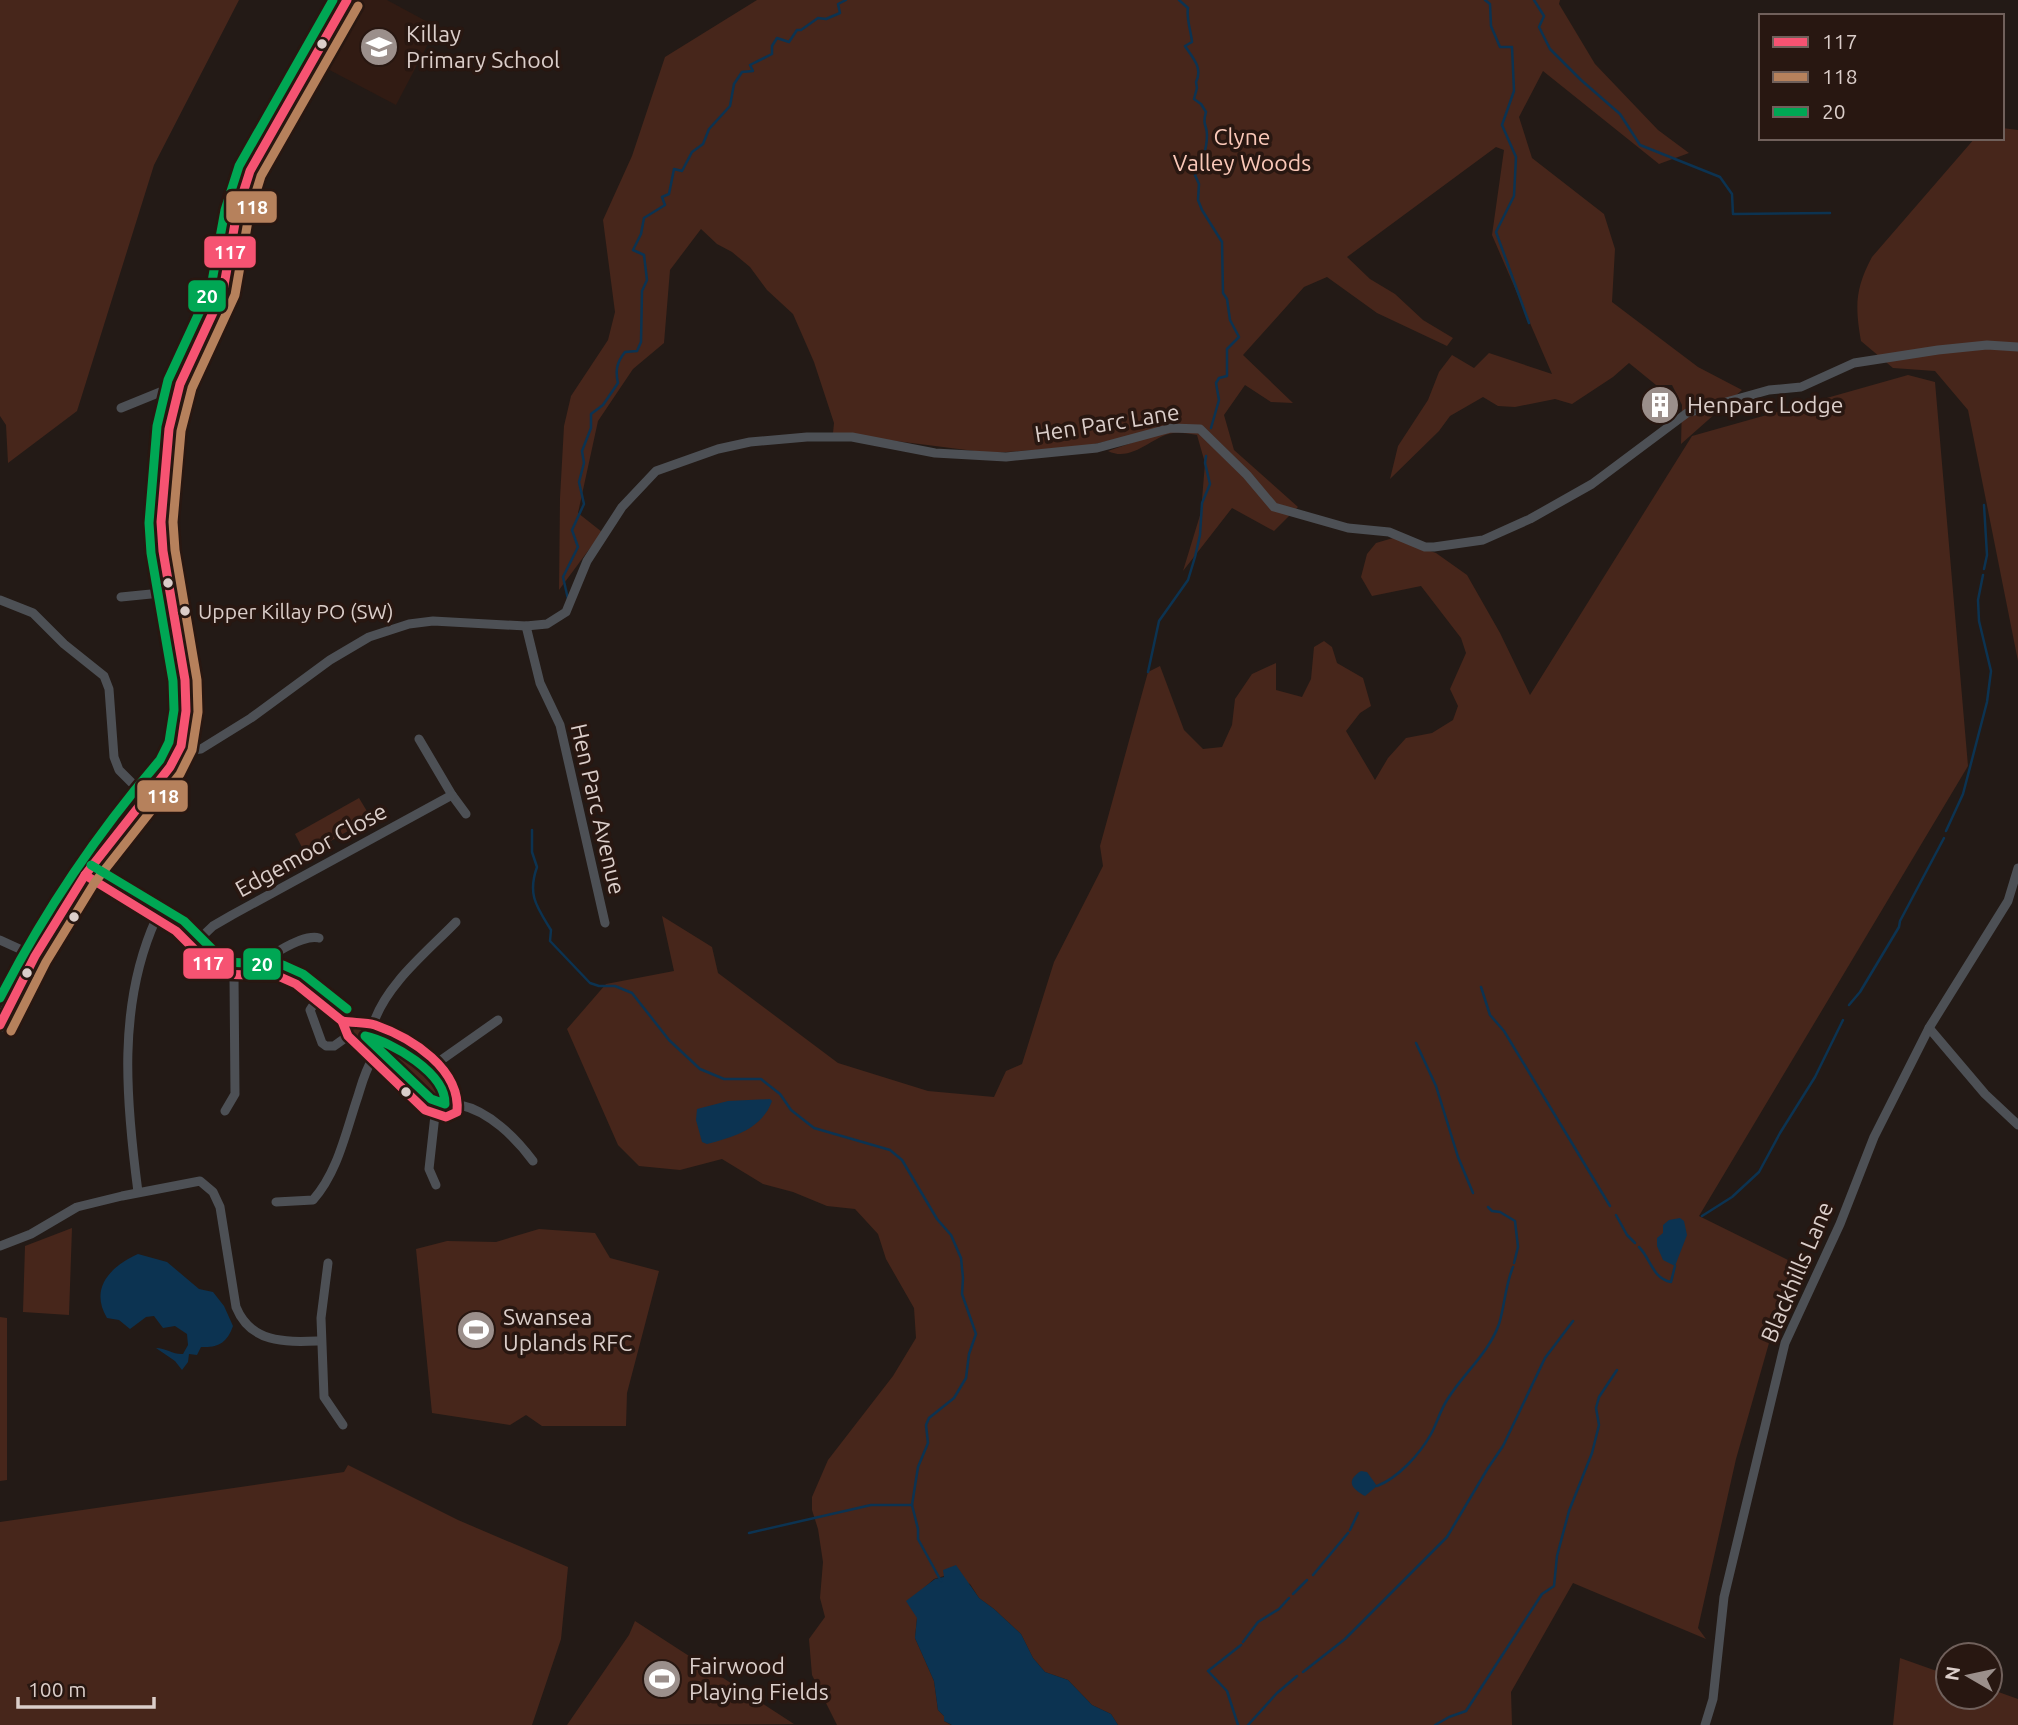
<svg xmlns="http://www.w3.org/2000/svg" width="2018" height="1725" viewBox="0 0 2018 1725" font-family="Ubuntu,sans-serif">
<style>
.built{fill:#311b13}
.green{fill:#47261b}
.water{fill:#0c3351}
.lines{fill:none;stroke-linecap:round;stroke-linejoin:round}
.stream{stroke:#0c3351;stroke-width:2.5}
.minor{stroke:#4d5055;stroke-width:9}
.primary{stroke:#575b5f;stroke-width:14}
.bus-1-casing{stroke:#281711;stroke-width:14}
.bus-2-casing{stroke:#281711;stroke-width:14}
.bus-3-casing{stroke:#281711;stroke-width:14}
.bus-1{stroke:#f65372;stroke-width:9}
.bus-2{stroke:#b6815c;stroke-width:9}
.bus-3{stroke:#00a754;stroke-width:9}
.bus-dot{fill:#dbceca;stroke:#281711;stroke-width:2.5}
.labels{text-anchor:middle;stroke-width:7;stroke-linejoin:round;paint-order:stroke}
.bus-label{font-size:21px;fill:#dbceca;stroke:#281711;text-anchor:start}
.poi-label{font-size:23px;fill:#dbceca;stroke:#281711;text-anchor:start}
.park-label{font-size:23px;fill:#fac8b8;stroke:#281711}
.street-label{font-size:23px;fill:#dbceca;stroke:#281711}
.line-badge{stroke:#281711;stroke-width:2.5}
.badge-label{font-size:19px;text-anchor:middle;font-weight:bold;fill:#fff}
</style>
<rect width="100%" height="100%" fill="#231a16"/>
<polygon class="built" points="356,0 387,0 437,27 396,105 322,66"/>
<g class="green">
<polygon points="0,0 239,0 154,165 77,411 8,463 6,425 0,416"/>
<path d="M757,0H1560L1559,4L1595,64L1658,130L1689,153L1659,164L1543,71L1519,117L1532,158L1604,214L1615,249L1612,302L1698,367L1742,390L1681,444L1682,405L1672,385H1656L1629,363L1613,377L1572,404L1555,399L1515,407L1498,406L1483,397L1450,416L1439,431L1390,479L1398,446L1428,400L1439,372L1452,355L1474,368L1489,353L1552,374L1492,235L1504,150L1496,147L1347,257L1370,279L1395,294L1423,320L1453,338L1447,346L1377,313L1327,277L1304,287L1243,355L1293,403L1271,402L1245,385L1224,415L1234,450L1298,507L1274,531L1232,508L1183,571L1201,512L1205,463L1197,435C1190,434 1181,432 1173,433C1152,436 1132,463 1108,451L1140,440L1143,433L1081,447L990,453L833,433L834,423L814,362L793,314L767,290L750,267L732,252L717,244L701,229L670,270L664,343L633,369L598,421L578,513L602,532L559,590L560,498L564,426L571,396L608,340L615,312L603,220L632,156L665,57Z"/>
<path d="M2002,128L2018,130V661L1968,410L1935,371L1893,368L1861,341C1855,306 1855,289 1872,257L1975,138H2002Z"/>
<polygon points="1908,375 1935,382 1968,766 1699,1216 1792,1262 1736,1459 1698,1628 1706,1639 1573,1583 1511,1692 1512,1725 1118,1725 1111,1714 1092,1705 1068,1680 1045,1672 1033,1658 1021,1634 994,1609 979,1598 970,1584 944,1576 934,1579 924,1588 917,1618 915,1638 934,1681 938,1710 944,1716 944,1721 951,1725 837,1725 812,1675 809,1639 825,1617 820,1598 823,1562 818,1529 812,1510 812,1497 828,1460 893,1376 916,1338 914,1308 886,1259 878,1234 855,1209 827,1206 793,1192 763,1184 722,1159 680,1170 639,1166 618,1145 567,1029 606,984 674,971 662,916 712,947 718,973 838,1063 928,1091 994,1097 1006,1071 1022,1064 1054,962 1103,866 1100,846 1148,672 1160,666 1184,730 1203,749 1222,747 1232,725 1235,699 1252,674 1276,663 1276,690 1302,697 1311,679 1314,647 1324,641 1332,647 1337,663 1363,678 1371,706 1360,713 1346,731 1375,780 1388,758 1406,738 1432,733 1453,720 1458,706 1450,689 1466,653 1461,638 1421,586 1372,596 1361,577 1367,554 1376,543 1393,538 1436,553 1467,575 1500,633 1530,695 1692,436"/>
<polygon points="359,798 371,818 306,855 295,834"/>
<path d="M362,1026C394,1034 421,1053 442,1078C446,1084 452,1090 453,1097C454,1119 427,1106 419,1100L352,1034L354,1027Z"/>
<polygon points="72,1228 69,1315 23,1312 25,1246"/>
<polygon points="539,1229 595,1233 610,1258 659,1271 627,1393 626,1426 542,1426 526,1415 510,1425 432,1413 416,1249 447,1241 496,1242"/>
<polygon points="0,1317 7,1318 7,1480 0,1481"/>
<polygon points="348,1465 458,1520 568,1567 561,1639 532,1725 0,1725 0,1522 344,1472"/>
<polygon points="635,1621 794,1724 567,1725 629,1635"/>
<polygon points="1900,1658 1948,1675 1948,1697 1990,1697 1990,1689 2018,1699 2018,1725 1893,1725"/>
</g>
<g class="water">
<path d="M770,1099L772,1101C762,1129 733,1137 707,1144L702,1142L696,1120L697,1109L728,1101Z"/>
<polygon points="1680,1218 1684,1221 1687,1235 1675,1266 1663,1260 1657,1246 1657,1238 1663,1233 1663,1225 1669,1220"/>
<path d="M138,1254L167,1262L199,1289L213,1292L224,1306L233,1326C227,1343 218,1348 201,1347L197,1355L189,1354L188,1362L182,1370L175,1361L156,1348C166,1348 174,1355 183,1354L188,1345L187,1334L175,1326L163,1328L154,1316L146,1317L130,1329L119,1320L107,1318C89,1288 111,1266 138,1254Z"/>
<path d="M1361,1471L1367,1472L1377,1486L1365,1496C1352,1489 1345,1481 1361,1471Z"/>
<polygon points="956,1565 979,1598 994,1609 1021,1634 1033,1658 1045,1672 1068,1680 1092,1705 1111,1714 1118,1725 952,1725 944,1721 944,1716 938,1710 934,1681 915,1638 917,1618 906,1601 935,1579 944,1577 943,1570"/>
</g>
<g class="lines">
<g class="stream">
<path d="M1179,0L1188,8C1186,18 1191,31 1192,42L1185,46C1193,58 1203,68 1196,82L1197,88L1194,99L1201,104L1206,112C1202,126 1207,124 1207,135C1207,148 1202,164 1195,175L1199,184L1198,200L1202,210L1222,242L1223,293L1227,299L1230,320L1239,337L1227,349V376L1219,378L1216,383L1219,400L1211,428"/>
<polyline points="1485,0 1490,4 1491,26 1500,47 1512,47 1514,91 1502,125 1516,157 1514,196 1496,232 1529,323"/>
<polyline points="1534,0 1544,16 1539,27 1550,49 1581,80 1620,114 1640,145 1720,177 1732,194 1733,214 1830,213"/>
<polyline points="1984,505 1987,555 1984,569"/>
<path d="M568,599L563,577L578,547L572,530L584,504L579,482L584,463L582,451L591,428V414L603,405L618,383C615,370 617,362 625,352L637,351L641,342L642,291L647,280L644,255L633,250L641,234L644,218L665,205L662,197L669,194L674,169L682,171L692,152L703,144L709,129L730,106L734,84L742,72L753,71L750,65L772,54V46L777,38L789,42L797,30H801L818,18L826,19L840,13L838,4L846,0"/>
<polyline points="1148,672 1159,621 1188,580 1195,557 1200,535 1202,503 1210,484 1205,463 1206,456"/>
<path d="M532,830V852L537,867C527,895 537,907 551,930L550,941L590,983L599,986H615L632,993L669,1040L700,1069L724,1079H761L780,1094L791,1110L814,1128L890,1150L902,1160L937,1219L951,1235L961,1258L963,1278L962,1294L976,1334L969,1354L966,1378L954,1398L929,1418L926,1425L928,1443L918,1467L912,1505L918,1529V1539L941,1581"/>
<polyline points="1946,831 1963,794 1987,702 1991,671 1979,621 1978,600 1983,575"/>
<polyline points="1481,987 1490,1015 1504,1031 1610,1206"/>
<polyline points="1849,1005 1860,992 1899,927 1900,921 1944,838"/>
<polyline points="1416,1043 1436,1086 1458,1157 1473,1193"/>
<polyline points="1488,1207 1492,1211 1500,1212 1515,1221 1518,1247 1514,1263"/>
<polyline points="1616,1215 1627,1235 1635,1243"/>
<polyline points="1702,1216 1732,1197 1759,1172 1780,1133 1815,1077 1843,1020"/>
<path d="M1639,1247C1651,1259 1652,1278 1671,1282L1675,1266"/>
<path d="M1377,1486C1398,1478 1420,1454 1431,1434C1437,1423 1440,1411 1447,1400C1462,1375 1489,1353 1499,1324C1505,1305 1505,1286 1513,1267"/>
<polyline points="1350,1530 1358,1513"/>
<polyline points="749,1533 871,1505 912,1505"/>
<polyline points="1313,1575 1348,1533"/>
<polyline points="1293,1594 1307,1580"/>
<polyline points="1243,1642 1258,1622 1279,1609 1289,1598"/>
<polyline points="1303,1672 1345,1639 1447,1537 1488,1468 1503,1446 1545,1358 1573,1321"/>
<polyline points="1238,1725 1227,1691 1208,1671 1241,1645"/>
<polyline points="1248,1725 1277,1693 1297,1676"/>
<polyline points="1435,1725 1449,1717 1466,1711 1542,1594 1554,1586 1557,1556 1569,1511 1592,1453 1599,1425 1596,1408 1599,1397 1617,1370"/>
</g>
<g class="minor">
<polyline points="121,408 180,384"/>
<polyline points="121,597 171,592"/>
<polyline points="0,600 33,613 64,644 104,676 109,689 114,757 119,770 145,796"/>
<polyline points="526,626 540,683 560,725 605,923"/>
<polyline points="419,739 452,795 466,814"/>
<polyline points="181,746 192,750 201,749 251,718 330,660 369,637 409,624 433,621 526,626 547,624 566,612 587,561 622,507 656,471 718,449 750,442 807,437 852,437 935,453 1006,457 1097,448 1171,428 1200,429 1247,475 1274,507 1348,528 1389,532 1425,547 1434,547 1483,540 1530,519 1592,484 1687,413 1769,390 1801,387 1854,363 1938,350 1987,345 2018,347"/>
<path d="M85,875L176,931L219,974L234,976H278L296,984L342,1021L348,1036L425,1110L446,1117L457,1112C469,1074 405,1036 374,1025C365,1022 353,1023 342,1021"/>
<polyline points="0,940 35,956"/>
<polyline points="192,946 213,926 232,915 452,795"/>
<path d="M248,977C257,962 302,933 319,938"/>
<polyline points="316,1001 310,1010 322,1043 326,1046 334,1046 348,1036"/>
<path d="M373,1025C385,985 428,951 456,922"/>
<polyline points="1929,1028 1985,1094 2018,1125"/>
<polyline points="437,1063 498,1020"/>
<path d="M460,1105C489,1111 516,1138 533,1161"/>
<polyline points="225,1111 235,1094 234,976"/>
<polyline points="435,1115 429,1169 436,1185"/>
<path d="M138,1192C126,1101 117,1005 156,919"/>
<path d="M276,1202L313,1200C338,1172 346,1131 358,1096C362,1083 365,1071 372,1060"/>
<path d="M0,1246L31,1234L77,1207L122,1196L200,1181L213,1192L220,1207L236,1307C251,1344 286,1342 320,1341"/>
<polyline points="328,1263 321,1318 324,1397 343,1425"/>
<polyline points="1705,1725 1713,1699 1724,1597 1785,1343 1840,1224 1874,1137 1929,1028 2008,901 2018,868"/>
</g>
<polyline class="primary" points="0,1025 35,956 85,875 145,796 170,767 181,746 186,711 185,680 163,551 161,522 165,460 169,429 180,384 223,291 237,212 250,171 347,0"/>
<defs>
<g id="bus-1">
<polyline points="85,875 176,931 219,974 278,976 296,984 342,1021"/>
<path d="M342,1021C353,1023 365,1022 375,1025C412,1038 461,1069 457,1112L446,1117L425,1110L348,1036Z"/>
<polyline points="0,1025 35,956 85,875 170,767 181,746 186,711 185,680 163,551 161,522 169,429 180,384 223,291 237,212 250,171 347,0"/>
</g>
<polyline id="bus-2" points="11,1031 46,962 95,882 180,774 192,750 198,712 197,680 175,550 173,522 181,431 192,388 235,295 249,215 261,176 358,6"/>
<g id="bus-3">
<polyline points="91,865 184,921 225,962 283,965 303,974 347,1009"/>
<path d="M0,998C44,912 97,833 160,760L169,742L174,710L173,681L151,553L149,523L157,426L168,380L211,287L225,210L239,166L333,0"/>
<path d="M365,1036C392,1042 446,1073 445,1104L431,1099Z"/>
</g>
</defs>
<use href="#bus-1" class="bus-1-casing"/>
<use href="#bus-2" class="bus-2-casing"/>
<use href="#bus-3" class="bus-3-casing"/>
<use href="#bus-1" class="bus-1"/>
<use href="#bus-2" class="bus-2"/>
<use href="#bus-3" class="bus-3"/>
</g>
<defs>
<symbol id="school-disc" viewBox="-11 -11 22 22"><circle r="9.5" fill="#9b8f8b" stroke="#281711"/><path d="M0-5L7-2L0 1L-7-2ZM-4 1L0 2.5L4 1V4Q0 6-4 4Z" fill="#fff"/></symbol>
<symbol id="building-disc" viewBox="-11 -11 22 22"><circle r="9.5" fill="#9b8f8b" stroke="#281711"/><path d="M-4-6H4V6H1V3H-1V6H-4ZM-2.5-4.3h1.7v1.8h-1.7ZM.8-4.3h1.7v1.8H.8ZM-2.5-1h1.7V.8h-1.7ZM.8-1h1.7V.8H.8Z" fill="#fff"/></symbol>
<symbol id="stadium-disc" viewBox="-11 -11 22 22"><circle r="9.5" fill="#9b8f8b" stroke="#281711"/><path d="M0-5a6.5 5 0 1 0 0 10a6.5 5 0 1 0 0-10ZM-3.5-1.8h7v3.6h-7Z" fill="#fff"/></symbol>
</defs>
<g fill-rule="evenodd">
<use href="#school-disc" x="357" y="25" width="44" height="44"/>
<use href="#building-disc" x="1638" y="383" width="44" height="44"/>
<use href="#stadium-disc" x="454" y="1308" width="44" height="44"/>
<use href="#stadium-disc" x="640" y="1657" width="44" height="44"/>
</g>
<g class="bus-dot">
<circle cx="322" cy="44" r="6"/>
<circle cx="168" cy="583" r="6"/>
<circle cx="185" cy="611" r="6"/>
<circle cx="74" cy="917" r="6"/>
<circle cx="27" cy="973" r="6"/>
<circle cx="406" cy="1092" r="6"/>
</g>
<g class="labels">
<g class="bus-label">
<text x="198" y="619">Upper Killay PO (SW)</text>
</g>
<g class="poi-label">
<text x="406" y="42">Killay<tspan x="406" dy="26">Primary School</tspan></text>
<text x="1687" y="413">Henparc Lodge</text>
<text x="503" y="1325">Swansea<tspan x="503" dy="26">Uplands RFC</tspan></text>
<text x="689" y="1674">Fairwood<tspan x="689" dy="26">Playing Fields</tspan></text>
</g>
<g class="park-label">
<text x="1242" y="145">Clyne<tspan x="1242" dy="26">Valley Woods</tspan></text>
</g>
<g class="street-label">
<text transform="translate(1107 423) rotate(-9)" y="8">Hen Parc Lane</text>
<text transform="translate(598 809) rotate(77)" y="8">Hen Parc Avenue</text>
<text transform="translate(311 850) rotate(-29)" y="8">Edgemoor Close</text>
<text transform="translate(1797 1272) rotate(-67)" y="8">Blackhills Lane</text>
</g>
</g>
<g class="line-badge">
<rect x="225" y="190" width="53" height="34" rx="7" fill="#b6815c"/>
<rect x="203" y="235" width="54" height="34" rx="7" fill="#f65372"/>
<rect x="187" y="279" width="40" height="34" rx="7" fill="#00a754"/>
<rect x="136" y="779" width="53" height="34" rx="7" fill="#b6815c"/>
<rect x="182" y="947" width="53" height="33" rx="7" fill="#f65372"/>
<rect x="242" y="947" width="40" height="34" rx="7" fill="#00a754"/>
</g>
<g class="badge-label">
<text x="252" y="214">118</text>
<text x="230" y="259">117</text>
<text x="207" y="303">20</text>
<text x="163" y="803">118</text>
<text x="208" y="970">117</text>
<text x="262" y="971">20</text>
</g>
<rect x="1759" y="14" width="245" height="126" fill="#281711" stroke="#70605b" stroke-width="2"/>
<rect x="1773" y="37" width="35" height="10" fill="#f65372" stroke="#70605b" stroke-width="2"/>
<text x="1822" y="49" font-size="21" fill="#dbceca">117</text>
<rect x="1773" y="72" width="35" height="10" fill="#b6815c" stroke="#70605b" stroke-width="2"/>
<text x="1822" y="84" font-size="21" fill="#dbceca">118</text>
<rect x="1773" y="107" width="35" height="10" fill="#00a754" stroke="#70605b" stroke-width="2"/>
<text x="1822" y="119" font-size="21" fill="#dbceca">20</text>
<g transform="translate(1969 1676) rotate(279)"><circle r="33" fill="#281711" stroke="#70605b" stroke-width="2"/>
<path d="M0-5L12 26L0 18L-12 26Z" fill="#9b8f8b"/>
<text y="-10" font-size="19" font-weight="bold" text-anchor="middle" fill="#dbceca">N</text>
</g>
<path d="M18 1697v10h136v-10" fill="none" stroke="#dbceca" stroke-width="3.5"/>
<text x="28" y="1697" font-size="21" fill="#dbceca" stroke="#281711" stroke-width="5" paint-order="stroke">100 m</text>
</svg>
